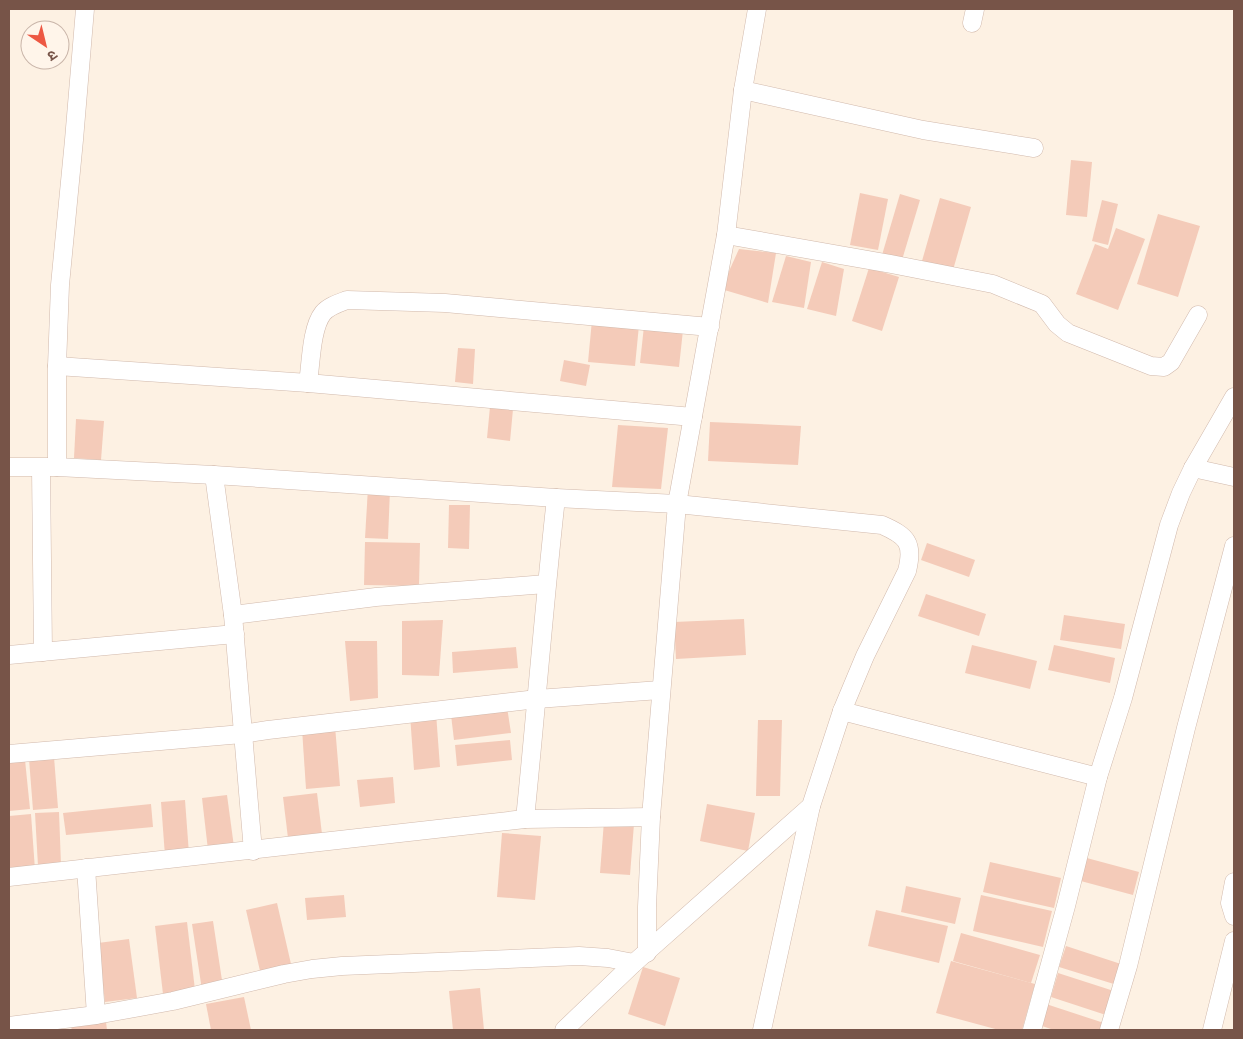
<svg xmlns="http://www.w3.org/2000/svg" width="1243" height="1039" viewBox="0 0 1243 1039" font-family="'Roboto Condensed','Noto Sans Devanagari',sans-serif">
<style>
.building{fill:#f4cbb9}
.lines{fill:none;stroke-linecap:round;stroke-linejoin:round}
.minor-casing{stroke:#d1b9ac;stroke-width:19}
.minor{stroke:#fff;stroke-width:18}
</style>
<rect width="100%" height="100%" fill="#fdf1e3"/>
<g class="building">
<polygon points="1071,160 1092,162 1087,217 1066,215"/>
<polygon points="860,193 888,199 878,250 850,245"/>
<polygon points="900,194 920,200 902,260 882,255"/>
<polygon points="940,198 971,207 953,270 922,261"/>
<polygon points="1102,200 1118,204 1108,245 1092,241"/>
<polygon points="1158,214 1200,226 1178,297 1137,284"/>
<polygon points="1116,228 1145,239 1118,310 1076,294 1095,244 1108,249"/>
<polygon points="739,249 776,253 768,303 721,289"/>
<polygon points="786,256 811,262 804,308 772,302"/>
<polygon points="822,262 844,269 836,316 807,309"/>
<polygon points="869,268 899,277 882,331 852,321"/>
<polygon points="592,320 639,325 635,366 588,362"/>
<polygon points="644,326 683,330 679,367 640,363"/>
<polygon points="458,348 475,349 473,384 455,382"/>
<polygon points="564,360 590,365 586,386 560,381"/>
<polygon points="490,407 513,409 510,441 487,438"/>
<polygon points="76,419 104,421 101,460 74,458"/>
<polygon points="710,422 801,426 798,465 708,461"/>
<polygon points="618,425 668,428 661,489 612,487"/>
<polygon points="368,488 390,490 388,539 365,538"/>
<polygon points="449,505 470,505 469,549 448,548"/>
<polygon points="365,542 420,543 419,586 364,585"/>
<polygon points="927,543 975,560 969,577 921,560"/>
<polygon points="926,594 986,614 979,636 918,616"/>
<polygon points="1064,615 1125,624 1121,649 1060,640"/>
<polygon points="744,619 746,655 676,659 674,622"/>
<polygon points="443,620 439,676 402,675 402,621"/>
<polygon points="345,641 377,641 378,698 350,701"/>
<polygon points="972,645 1037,661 1030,689 965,673"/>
<polygon points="1054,645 1115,658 1110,683 1048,670"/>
<polygon points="516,647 518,668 453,673 452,652"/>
<polygon points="507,707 511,733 454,740 451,715"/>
<polygon points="436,713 440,767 414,770 410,715"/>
<polygon points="758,720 782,720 780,796 756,796"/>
<polygon points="335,726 340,786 306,789 302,729"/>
<polygon points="510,740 512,760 457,766 455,745"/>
<polygon points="54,757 58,808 33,810 29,759"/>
<polygon points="25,760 30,809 9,811 9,761"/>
<polygon points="393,777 395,803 360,807 357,780"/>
<polygon points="317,793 322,834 288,838 283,797"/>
<polygon points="227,795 234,847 208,850 202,798"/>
<polygon points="185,800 189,854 165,856 161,802"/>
<polygon points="151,804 153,827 66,835 63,813"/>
<polygon points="707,804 755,813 748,851 700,841"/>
<polygon points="59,812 61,865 38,866 35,813"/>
<polygon points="31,814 35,870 9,869 9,816"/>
<polygon points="604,821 634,824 630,875 600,873"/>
<polygon points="502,833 541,836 535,900 497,897"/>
<polygon points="1083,857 1139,872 1133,895 1077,880"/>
<polygon points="990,862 1061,878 1054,908 983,892"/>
<polygon points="906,886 961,898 955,924 901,912"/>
<polygon points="344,895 346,917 307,920 305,898"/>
<polygon points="981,895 1052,911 1043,947 973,931"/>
<polygon points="277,903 291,964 260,971 246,910"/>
<polygon points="876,910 948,926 939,963 868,946"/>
<polygon points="213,921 223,987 202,990 192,924"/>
<polygon points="187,922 195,990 163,994 155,926"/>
<polygon points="961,933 1040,955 1031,983 953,961"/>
<polygon points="129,939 137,998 105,1002 98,943"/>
<polygon points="1066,946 1124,965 1117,985 1059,967"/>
<polygon points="951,961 1035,984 1022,1030 999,1030 936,1013"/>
<polygon points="643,967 680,978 665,1026 628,1014"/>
<polygon points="1058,973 1117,992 1109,1016 1051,997"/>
<polygon points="480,988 484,1030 453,1030 449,991"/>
<polygon points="244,997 251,1030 211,1030 206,1004"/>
<polygon points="1046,1004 1107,1024 1105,1030 1054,1030 1039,1025"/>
<polygon points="106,1022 107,1030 72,1030 71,1027"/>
</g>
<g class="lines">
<defs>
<g id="minor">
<polyline points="972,23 975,9"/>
<polyline points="743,90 923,130 1034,148"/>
<polyline points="726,235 891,264 993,284 1042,304 1057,324 1068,333 1151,366 1164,367 1171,362 1198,315"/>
<polyline points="57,366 308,383 693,417"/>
<path d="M308,383C311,364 311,328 323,313C329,306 339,303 347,300L445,303L710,327"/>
<path d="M9,467H57L214,475L556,498L677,504L882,525C907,536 914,543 907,571L865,656L842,711L811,806L634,963L564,1030"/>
<polyline points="57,467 57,366 60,285 74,140 85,9"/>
<polyline points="41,468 43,652"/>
<polyline points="1193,468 1234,477"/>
<polyline points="214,475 233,615 253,851"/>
<polyline points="233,615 376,597 546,584"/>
<polyline points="9,655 235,634"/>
<polyline points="842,711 1098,777"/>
<polyline points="9,754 242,734 268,730 537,699 660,690"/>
<path d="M525,819C536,712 544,605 556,498"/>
<polyline points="86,868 96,1015"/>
<polyline points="9,877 525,819 651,817"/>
<polyline points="1234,882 1230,903 1234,916"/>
<polyline points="647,953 647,907 651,817 677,504 726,235 743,90 757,9"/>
<polyline points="9,1026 96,1015 173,1001 284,974 312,969 342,966 579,956 608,958 634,963"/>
<polyline points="762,1030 811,806"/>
<polyline points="1032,1030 1066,906 1098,777 1123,698 1169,525 1181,493 1193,468 1234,397"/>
<polyline points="1109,1030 1128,966 1186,728 1234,546"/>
<polyline points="1212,1030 1234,941"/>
</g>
</defs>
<use href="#minor" class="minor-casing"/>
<use href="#minor" class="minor"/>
</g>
<rect width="1243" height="1039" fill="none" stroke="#775448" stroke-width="20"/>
<g transform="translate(45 45) rotate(145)"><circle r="24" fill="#fff5ea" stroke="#c9b5a9"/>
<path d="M0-4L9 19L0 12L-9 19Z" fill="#ed5843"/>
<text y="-8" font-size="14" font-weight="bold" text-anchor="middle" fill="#775448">उ</text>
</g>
</svg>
